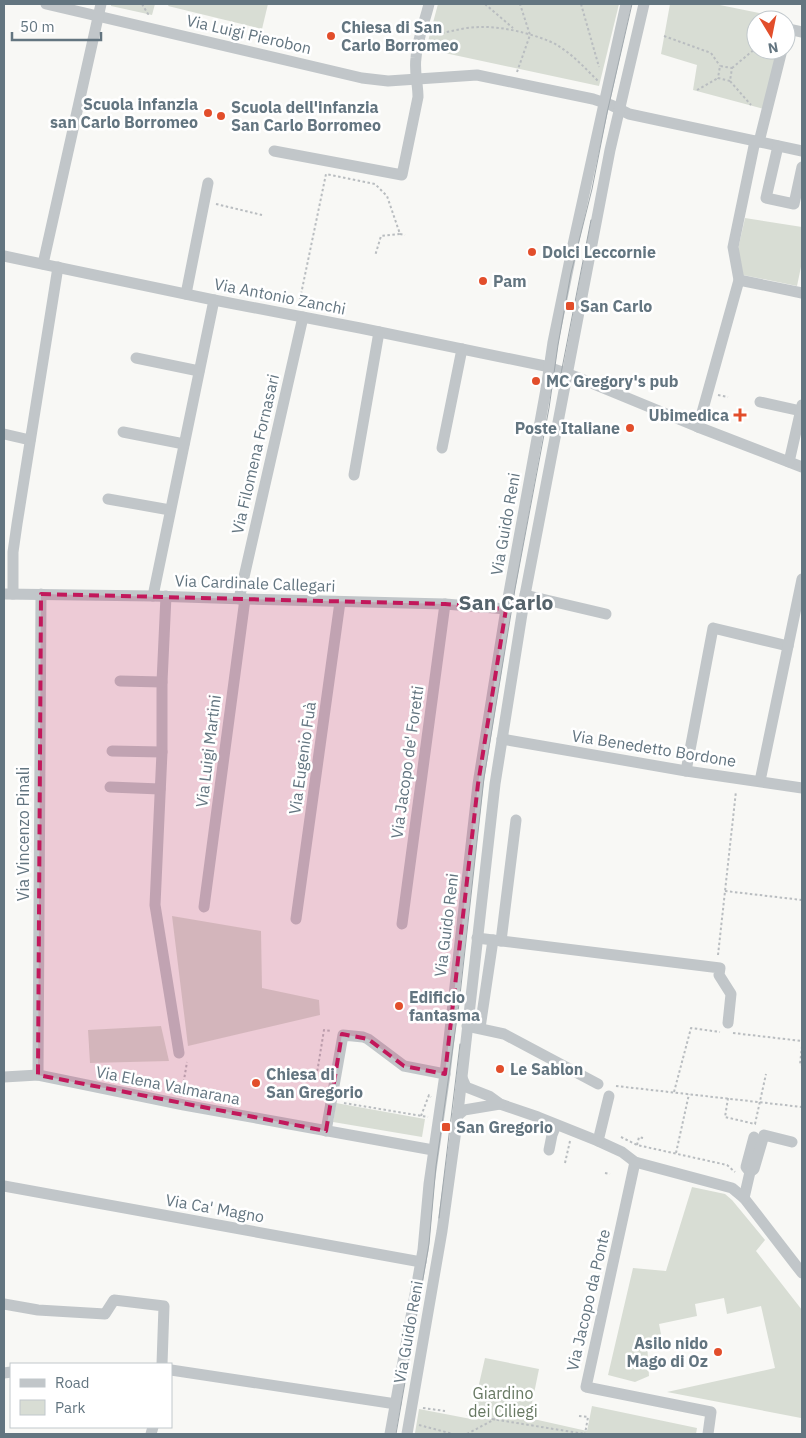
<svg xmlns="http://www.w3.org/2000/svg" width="806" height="1438" viewBox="0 0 806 1438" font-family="'IBM Plex Sans',sans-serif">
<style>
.green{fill:#d8ddd4}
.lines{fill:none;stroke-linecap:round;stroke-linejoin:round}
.path{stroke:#b9bdc0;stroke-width:2;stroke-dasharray:2.5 2.5;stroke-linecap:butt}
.minor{stroke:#c1c6c9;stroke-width:11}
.tram{stroke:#a0a8ad;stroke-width:1}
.marked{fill:#c2185b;fill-opacity:0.2;stroke:#c2185b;stroke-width:4;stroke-dasharray:10 6;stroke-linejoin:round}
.poi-dot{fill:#e24e2b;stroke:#fff;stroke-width:2}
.labels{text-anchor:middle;stroke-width:5;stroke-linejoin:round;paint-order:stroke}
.poi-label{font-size:16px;font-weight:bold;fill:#637580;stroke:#fff;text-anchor:start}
.street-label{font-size:16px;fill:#637580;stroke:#fff}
.park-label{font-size:16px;fill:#677862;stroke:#fff}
.district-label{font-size:21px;font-weight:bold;fill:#55636b;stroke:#fff}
</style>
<rect width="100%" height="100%" fill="#f8f8f5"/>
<g class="green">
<polygon points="111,4 155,4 152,15 111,6"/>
<polygon points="169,4 268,4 262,29 168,6"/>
<polygon points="438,4 619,4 599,86 426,49"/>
<polygon points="670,4 715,4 784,18 783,20 756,20 756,50 777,50 764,109 693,90 697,65 661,54"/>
<polygon points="745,218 802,227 802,262 797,286 743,275 738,249"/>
<polygon points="172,916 261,931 262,988 319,1000 320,1015 188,1046"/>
<polygon points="161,1026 169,1061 90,1063 88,1030"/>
<polygon points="336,1103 425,1119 422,1137 333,1122"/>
<polygon points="692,1187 725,1194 732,1200 765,1240 756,1251 802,1310 802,1414 801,1418 667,1392 775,1368 761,1306 727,1314 724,1298 695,1304 697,1316 659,1324 662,1339 647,1342 649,1376 635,1382 608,1375 633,1268 666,1271"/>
<polygon points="485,1358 539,1369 529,1418 587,1431 592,1406 697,1428 696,1434 415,1433 419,1409 471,1419"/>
</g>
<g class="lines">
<g class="path">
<polyline points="142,4 148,14 147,17"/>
<polyline points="485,4 513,28"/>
<polyline points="581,4 599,67"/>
<path d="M432,35C444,33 455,30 467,28C491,25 512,29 535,36C544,39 553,42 560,47C574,56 586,69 598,81"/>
<polyline points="664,36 711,53 720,66"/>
<polyline points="732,68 756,48"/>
<polyline points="517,72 530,35 520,4"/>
<polyline points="730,81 718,78 720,66 732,68 730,81 751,105"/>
<polyline points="697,90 718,78"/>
<polyline points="216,204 262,215"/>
<polyline points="400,234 405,235"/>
<polyline points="300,299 326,174 375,184 387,196 400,234 381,236 375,256"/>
<polyline points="718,395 728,397"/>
<polyline points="725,891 802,900"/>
<polyline points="718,955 736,791"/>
<polyline points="733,1033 802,1041"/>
<polyline points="802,1046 800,1065 802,1065"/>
<polyline points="323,1080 316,1079 324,1030 332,1031"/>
<polyline points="616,1086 802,1107"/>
<polyline points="182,1092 187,1062"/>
<polyline points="674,1092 691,1028 720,1032"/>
<polyline points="728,1098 725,1117 755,1124 766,1074"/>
<polyline points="344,1103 428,1117"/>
<polyline points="421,1116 429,1095 431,1097"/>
<polyline points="621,1137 637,1145 727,1165 735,1172"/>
<polyline points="637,1145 639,1137 643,1138"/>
<polyline points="676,1153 689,1094"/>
<polyline points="565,1163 570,1141"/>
<polyline points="605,1173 610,1174"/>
<polyline points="423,1408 445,1411"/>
<polyline points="467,1415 585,1434"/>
<polyline points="579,1416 588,1417 585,1434 589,1434"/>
<polyline points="419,1425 453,1434"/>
<polyline points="467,1434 495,1419"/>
</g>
<g class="minor">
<polyline points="46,4 362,78 388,81 477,75 593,99 611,105 629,114 802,151"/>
<polyline points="786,36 788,29 802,32"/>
<polyline points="759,142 782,50"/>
<polyline points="778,146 766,198 794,204 802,167"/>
<path d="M274,151L402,175L418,97C418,84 414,71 416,58C417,40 425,21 429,4"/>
<polyline points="4,256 214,300 360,328 545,366 579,378 698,427 802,467"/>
<polyline points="43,264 101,4"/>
<polyline points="739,280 802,293"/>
<polyline points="186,294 208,183"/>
<polyline points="136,358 199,371"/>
<polyline points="760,402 801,411"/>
<polyline points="698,427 739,280 733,247 755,141"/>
<polyline points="123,432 184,444"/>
<polyline points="4,434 30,440"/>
<polyline points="442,448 462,349"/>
<polyline points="789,462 802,405"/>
<polyline points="354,475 379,332"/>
<polyline points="108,499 170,510"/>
<polyline points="4,594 153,596 245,599 445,604 506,609"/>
<polyline points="13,594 13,552 17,524 58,267"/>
<polyline points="525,595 606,614"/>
<polyline points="153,596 214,300"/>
<polyline points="166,596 162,682 162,752 155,905 179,1053"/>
<polyline points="239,599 303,317"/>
<polyline points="120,681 162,682"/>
<polyline points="502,739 686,771 802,788"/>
<polyline points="112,751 162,752"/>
<polyline points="686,771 713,628 788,646"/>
<polyline points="760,781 802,579"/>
<polyline points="110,787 160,789"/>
<polyline points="204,907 245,599"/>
<polyline points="296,919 340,602"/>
<polyline points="402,924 445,604"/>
<polyline points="477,938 720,968 719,975 731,994 728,1023"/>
<polyline points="501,941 516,820"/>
<polyline points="467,1026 504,1034 598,1084"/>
<polyline points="480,1028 493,940"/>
<polyline points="38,1075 41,594"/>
<polyline points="4,1077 38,1075 184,1105 433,1150"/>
<polyline points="462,1078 466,1087 489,1096 500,1104 538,1117 598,1141 622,1152 635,1162 732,1188 744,1198 802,1273"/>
<polyline points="457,1116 464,1110 500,1104"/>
<polyline points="326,1131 343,1035 363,1037 368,1039 404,1066 445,1074"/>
<polyline points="598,1141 609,1096"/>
<polyline points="549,1150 552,1135 556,1125"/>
<polyline points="635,1162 586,1387 711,1412 708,1434"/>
<polyline points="750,1172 746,1167 754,1137"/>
<polyline points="4,1186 421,1262"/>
<polyline points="744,1198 750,1172 754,1169 764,1135 792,1142"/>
<polyline points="4,1304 38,1310 105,1314 114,1300 164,1306 162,1364"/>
<polyline points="171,1370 396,1404"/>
<polyline points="4,1373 11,1372"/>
<polyline points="151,1434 153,1427"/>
<polyline points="390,1434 423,1250 429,1184 445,1074 478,784 506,609 546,389 553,342 574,240 626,4"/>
<polyline points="407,1434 442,1231 456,1130 495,784 525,595 610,150 644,4"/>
</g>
<g class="tram">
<polyline points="558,389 591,220"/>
<polyline points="439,1218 460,1044"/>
<polyline points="396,1434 429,1244 436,1166 459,1004 484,778 515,589 549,408 558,345 571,273 592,189 607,113 632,4"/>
</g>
</g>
<path class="marked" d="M41,594L445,604L506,609L478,784L445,1074L404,1066L368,1039L342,1034L326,1131L38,1075Z"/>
<g class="poi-dot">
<circle cx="331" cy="36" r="5"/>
<circle cx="208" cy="113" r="5"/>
<circle cx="221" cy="116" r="5"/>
<circle cx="532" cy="252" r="5"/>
<circle cx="483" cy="281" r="5"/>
<rect x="565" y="301" width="10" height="10" rx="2.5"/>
<circle cx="536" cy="381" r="5"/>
<path d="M737.5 407.5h5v5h5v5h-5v5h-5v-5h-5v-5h5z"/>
<circle cx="630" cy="428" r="5"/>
<circle cx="399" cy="1006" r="5"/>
<circle cx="500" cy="1069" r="5"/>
<circle cx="256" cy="1083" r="5"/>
<rect x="441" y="1122" width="10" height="10" rx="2.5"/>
<circle cx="718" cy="1352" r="5"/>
</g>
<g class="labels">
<g class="poi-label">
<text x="341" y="33">Chiesa di San<tspan x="341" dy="18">Carlo Borromeo</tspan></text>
<text x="198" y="110" text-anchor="end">Scuola infanzia<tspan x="198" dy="18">san Carlo Borromeo</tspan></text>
<text x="231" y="113">Scuola dell'infanzia<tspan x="231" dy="18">San Carlo Borromeo</tspan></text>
<text x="542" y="258">Dolci Leccornie</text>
<text x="493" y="287">Pam</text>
<text x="580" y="312">San Carlo</text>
<text x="546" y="387">MC Gregory's pub</text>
<text x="729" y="421" text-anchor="end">Ubimedica</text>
<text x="620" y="434" text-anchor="end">Poste Italiane</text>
<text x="409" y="1003">Edificio<tspan x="409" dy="18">fantasma</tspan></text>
<text x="510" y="1075">Le Sablon</text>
<text x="266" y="1080">Chiesa di<tspan x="266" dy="18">San Gregorio</tspan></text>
<text x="456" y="1133">San Gregorio</text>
<text x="708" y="1349" text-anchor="end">Asilo nido<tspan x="708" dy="18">Mago di Oz</tspan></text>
</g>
<g class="street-label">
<text transform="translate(249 34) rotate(13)" y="6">Via Luigi Pierobon</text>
<text transform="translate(280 296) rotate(11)" y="6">Via Antonio Zanchi</text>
<text transform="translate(255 454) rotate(-77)" y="6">Via Filomena Fornasari</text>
<text transform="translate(505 524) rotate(-80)" y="6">Via Guido Reni</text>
<text transform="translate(255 583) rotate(2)" y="6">Via Cardinale Callegari</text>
<text transform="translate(654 748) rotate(9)" y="6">Via Benedetto Bordone</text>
<text transform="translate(208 751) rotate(-83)" y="6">Via Luigi Martini</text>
<text transform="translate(302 758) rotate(-82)" y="6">Via Eugenio Fuà</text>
<text transform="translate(407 762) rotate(-82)" y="6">Via Jacopo de' Foretti</text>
<text transform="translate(23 834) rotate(-90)" y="6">Via Vincenzo Pinali</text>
<text transform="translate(446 925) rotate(-83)" y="6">Via Guido Reni</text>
<text transform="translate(168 1085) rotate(11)" y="6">Via Elena Valmarana</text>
<text transform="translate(215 1208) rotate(10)" y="6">Via Ca' Magno</text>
<text transform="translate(588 1300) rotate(-77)" y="6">Via Jacopo da Ponte</text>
<text transform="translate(408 1332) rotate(-80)" y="6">Via Guido Reni</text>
</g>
<g class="park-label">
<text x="503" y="1399">Giardino<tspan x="503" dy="18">dei Ciliegi</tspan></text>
</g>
<g class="district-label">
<text x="506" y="610">San Carlo</text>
</g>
</g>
<rect width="806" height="1438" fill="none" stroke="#637580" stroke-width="10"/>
<rect x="10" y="1363" width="162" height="65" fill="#ffffff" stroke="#c1c8cc"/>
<rect x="20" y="1379" width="25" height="8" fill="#c1c6c9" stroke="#c1c8cc"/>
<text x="55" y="1388" font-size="15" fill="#637580">Road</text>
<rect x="20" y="1400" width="25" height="15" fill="#d8ddd4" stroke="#c1c8cc"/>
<text x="55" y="1413" font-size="15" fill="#637580">Park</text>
<g transform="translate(771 35) rotate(170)"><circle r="24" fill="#ffffff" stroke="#c1c8cc"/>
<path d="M0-4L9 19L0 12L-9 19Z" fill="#e24e2b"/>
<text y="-8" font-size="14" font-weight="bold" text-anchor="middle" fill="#637580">N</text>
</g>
<path d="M12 32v8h89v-8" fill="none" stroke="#637580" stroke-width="2.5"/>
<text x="20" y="32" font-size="15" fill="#637580" stroke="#ffffff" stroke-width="4" paint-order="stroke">50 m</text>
</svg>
